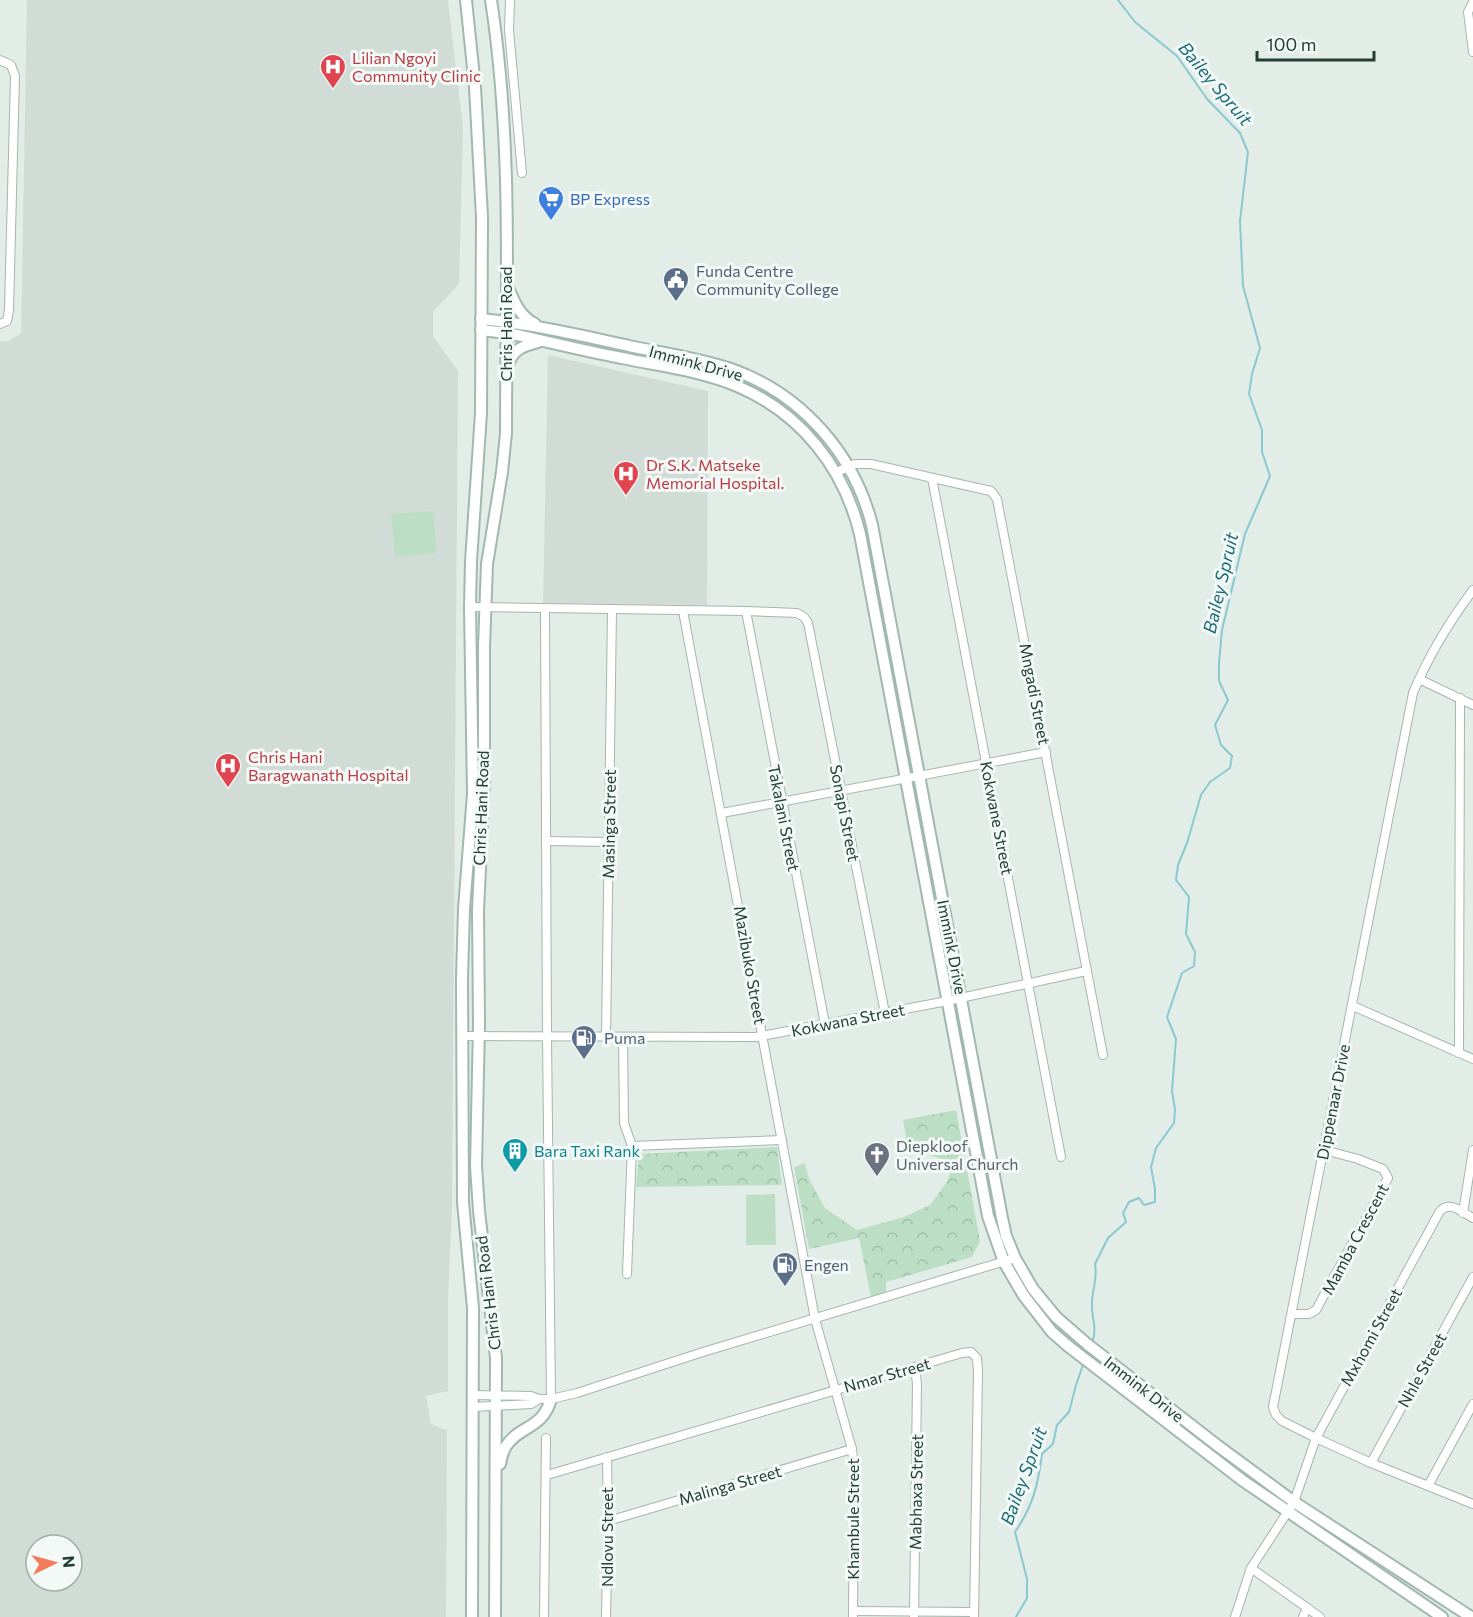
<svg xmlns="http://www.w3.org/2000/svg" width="1473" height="1617" viewBox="0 0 1473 1617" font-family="Commissioner,sans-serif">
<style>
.built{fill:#d1dcd7;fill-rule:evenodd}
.forest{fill:url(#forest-crowns)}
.pitch{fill:#bbdec4}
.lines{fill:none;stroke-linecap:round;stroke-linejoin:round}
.stream{stroke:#8ac8d2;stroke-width:2}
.street-casing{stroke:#a5b5af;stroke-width:10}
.secondary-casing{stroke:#a1b8b0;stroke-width:14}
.street{stroke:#fff;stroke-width:8}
.secondary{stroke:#fff;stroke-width:10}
.labels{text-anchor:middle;stroke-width:6;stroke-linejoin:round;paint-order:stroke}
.health-label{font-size:16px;fill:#be3a42;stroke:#f3f9f6;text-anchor:start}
.shop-label{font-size:16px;fill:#366cbe;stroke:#f3f9f6;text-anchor:start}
.service-label{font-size:16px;fill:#4e5e75;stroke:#f3f9f6;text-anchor:start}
.street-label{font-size:16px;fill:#223e36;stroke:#f3f9f6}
.worship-label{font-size:16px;fill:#5b616d;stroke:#f3f9f6;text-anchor:start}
.culture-label{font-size:16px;fill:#0d838f;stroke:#f3f9f6;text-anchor:start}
.water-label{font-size:18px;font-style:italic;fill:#1c6d7a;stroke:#f3f9f6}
</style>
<defs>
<pattern id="forest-crowns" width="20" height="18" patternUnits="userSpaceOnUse" patternTransform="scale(1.5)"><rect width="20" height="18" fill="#bbdec4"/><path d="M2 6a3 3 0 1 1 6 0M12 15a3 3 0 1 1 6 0" fill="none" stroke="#a0c0a9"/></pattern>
</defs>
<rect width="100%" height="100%" fill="#e3ede8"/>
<g class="built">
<path d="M27,0H448L463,128L459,284L433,312V336L458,371L452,1207L448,1299V1391L426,1396L431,1424L447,1430L446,1617H0V341H8L21,333ZM36,1545H72V1581H36Z"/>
<polygon points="548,355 708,391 707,605 543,603"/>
</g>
<g class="forest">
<polygon points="956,1110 980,1241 972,1257 886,1282 886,1292 871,1297 859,1238 809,1249 794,1167 805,1163 809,1179 825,1208 857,1230 904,1217 930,1205 947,1182 954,1163 908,1148 903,1120"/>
<polygon points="777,1147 782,1185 636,1187 639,1154"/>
</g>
<g class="pitch">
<polygon points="433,511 437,553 395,557 391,514"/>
<polygon points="775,1194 776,1245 746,1245 746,1195"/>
</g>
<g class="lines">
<g class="stream">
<path d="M1092,1343C1098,1327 1091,1318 1092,1303C1092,1289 1098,1279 1095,1264L1108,1238L1126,1222L1123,1213L1129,1202L1139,1198L1144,1205L1155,1202V1189L1151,1167L1156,1148L1174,1123L1175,1110L1172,1091L1176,1039L1167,1017L1182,973L1194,966L1195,952L1186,934L1189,897L1176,880L1178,865L1187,843L1201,795L1210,782L1230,768L1232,756L1221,745L1215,725L1228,700L1219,681V663L1222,630L1245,534L1270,476L1262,452V430L1249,394L1252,374L1260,348L1243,286L1240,221L1248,152L1240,133L1207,99L1177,56L1135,22L1118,0"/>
<path d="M1016,1617L1027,1598V1579L1015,1532C1033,1506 1038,1485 1042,1454L1053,1444L1057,1425L1069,1412L1076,1385L1084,1362"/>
</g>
<defs>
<g id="street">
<polyline points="510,0 509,30 522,173"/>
<polyline points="1473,2 1468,12 1473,52"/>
<polyline points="0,60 11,65 15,76 9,310 7,321 0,324"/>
<polyline points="837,472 855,464 871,464 986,490 991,491 997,499 1103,1055"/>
<polyline points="932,478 1061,1157"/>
<path d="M1473,590C1450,621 1428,657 1413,693L1273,1407L1276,1415L1282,1421L1316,1438L1371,1463L1473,1504"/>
<polyline points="470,607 746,611 797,613 804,617 808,623 885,1013"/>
<polyline points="545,609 547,1037 551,1399"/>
<polyline points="683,611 815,1319 852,1449 854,1468 853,1617"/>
<polyline points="746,611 825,1024"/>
<polyline points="1419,679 1473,705"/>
<polyline points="722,813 1046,752"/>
<polyline points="546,841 609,842"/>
<polyline points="1353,1006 1473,1059"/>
<polyline points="462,1036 756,1037 942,1002 1086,971"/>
<polyline points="606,1037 612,610"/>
<polyline points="623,1037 624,1123 632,1146 627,1274"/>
<polyline points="1459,1053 1460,698"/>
<polyline points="632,1146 782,1140"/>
<polyline points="1463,1213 1473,1150"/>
<polyline points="1292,1314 1309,1314 1316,1310 1388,1178 1383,1169 1358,1159 1324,1150"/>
<polyline points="473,1395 531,1396 539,1399 551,1399 577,1393 703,1352 1015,1258"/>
<polyline points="473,1407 531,1404 539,1399"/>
<polyline points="1371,1463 1473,1277"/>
<polyline points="547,1475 962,1353 971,1352 977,1358 978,1372 974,1617"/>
<polyline points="1428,1486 1473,1404"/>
<polyline points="608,1521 852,1449"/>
<polyline points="1251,1568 1320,1617"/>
<polyline points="853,1611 974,1612"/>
<polyline points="544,1617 546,1438"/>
<polyline points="606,1617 608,1521 607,1457"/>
<polyline points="914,1617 917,1384 915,1367"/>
<path d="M1235,1617L1251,1568L1294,1502L1316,1438L1440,1211C1450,1200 1463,1213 1473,1218"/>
<polyline points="1303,1617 1307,1608"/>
</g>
<g id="secondary">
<polyline points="466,0 475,87 482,217 481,413 471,561 470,607 473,794 464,909 462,978 463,1202 473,1308 472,1617"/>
<path d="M491,0C513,143 506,289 506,433L502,472L487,564L484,647V785L478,910L479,1024L476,1166L479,1211L496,1358L495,1617"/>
<path d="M509,290C515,304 520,316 535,324"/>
<path d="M481,319C532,324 580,335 629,346C663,353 698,358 731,369C802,394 854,454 872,525L1002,1218L1006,1236L1015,1258L1033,1289L1056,1317L1087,1344L1218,1446L1294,1502L1471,1617"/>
<path d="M481,330L507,333C545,341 584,351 622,358C660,366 702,371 737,386C801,413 844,468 860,534L988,1216L1004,1262L1024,1296L1052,1332L1068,1346L1242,1480L1442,1617"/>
<path d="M508,365C513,349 523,346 538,342"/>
<path d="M500,1464C501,1458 503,1451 506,1446C521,1424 542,1430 551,1399"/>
</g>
</defs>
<use href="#street" class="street-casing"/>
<use href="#secondary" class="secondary-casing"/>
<use href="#street" class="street"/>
<use href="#secondary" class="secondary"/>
</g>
<defs>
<symbol id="hospital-pin" viewBox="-11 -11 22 30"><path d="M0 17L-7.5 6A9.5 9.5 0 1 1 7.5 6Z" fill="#e0444e" stroke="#f3f9f6"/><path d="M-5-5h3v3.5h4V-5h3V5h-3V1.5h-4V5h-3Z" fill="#fff"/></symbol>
<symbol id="supermarket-pin" viewBox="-11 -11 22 30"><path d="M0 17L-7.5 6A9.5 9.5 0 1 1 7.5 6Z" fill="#3f7fe0" stroke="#f3f9f6"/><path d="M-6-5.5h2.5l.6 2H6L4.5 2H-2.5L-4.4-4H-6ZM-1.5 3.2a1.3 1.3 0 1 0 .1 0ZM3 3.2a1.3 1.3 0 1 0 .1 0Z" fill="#fff"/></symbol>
<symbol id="civic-pin" viewBox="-11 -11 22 30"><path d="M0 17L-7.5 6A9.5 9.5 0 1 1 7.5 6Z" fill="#5c6f8a" stroke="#f3f9f6"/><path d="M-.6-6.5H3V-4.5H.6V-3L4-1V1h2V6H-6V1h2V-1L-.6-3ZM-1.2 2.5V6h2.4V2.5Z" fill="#fff"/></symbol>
<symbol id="fuel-pin" viewBox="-11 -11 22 30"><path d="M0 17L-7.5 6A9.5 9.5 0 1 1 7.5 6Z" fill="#5c6f8a" stroke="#f3f9f6"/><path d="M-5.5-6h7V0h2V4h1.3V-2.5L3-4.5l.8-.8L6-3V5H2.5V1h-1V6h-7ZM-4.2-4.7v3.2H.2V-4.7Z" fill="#fff"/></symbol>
<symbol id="building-pin" viewBox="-11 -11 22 30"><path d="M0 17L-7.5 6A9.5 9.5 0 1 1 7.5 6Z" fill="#0f9aa8" stroke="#f3f9f6"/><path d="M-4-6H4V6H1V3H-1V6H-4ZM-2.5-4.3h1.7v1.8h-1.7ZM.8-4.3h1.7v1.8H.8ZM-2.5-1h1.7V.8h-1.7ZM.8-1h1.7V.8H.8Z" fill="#fff"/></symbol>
<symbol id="church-pin" viewBox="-11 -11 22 30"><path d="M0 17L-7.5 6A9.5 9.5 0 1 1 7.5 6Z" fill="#6b7280" stroke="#f3f9f6"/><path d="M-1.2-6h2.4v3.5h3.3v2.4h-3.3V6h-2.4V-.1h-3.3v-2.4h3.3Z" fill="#fff"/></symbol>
</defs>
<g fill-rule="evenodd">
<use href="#hospital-pin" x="318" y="52" width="30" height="40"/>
<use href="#supermarket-pin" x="536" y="184" width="30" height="40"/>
<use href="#civic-pin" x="661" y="265" width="30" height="40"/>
<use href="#hospital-pin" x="611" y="459" width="30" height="40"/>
<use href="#hospital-pin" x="213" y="751" width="30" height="40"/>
<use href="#fuel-pin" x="569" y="1023" width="30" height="40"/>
<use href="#building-pin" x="500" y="1136" width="30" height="40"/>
<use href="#church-pin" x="862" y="1140" width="30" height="40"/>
<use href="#fuel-pin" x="770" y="1250" width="30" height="40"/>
</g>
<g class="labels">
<g class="health-label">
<text x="352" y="64">Lilian Ngoyi<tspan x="352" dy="18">Community Clinic</tspan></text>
<text x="646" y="471">Dr S.K. Matseke<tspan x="646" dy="18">Memorial Hospital.</tspan></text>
<text x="248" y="763">Chris Hani<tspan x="248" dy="18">Baragwanath Hospital</tspan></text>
</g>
<g class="shop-label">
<text x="570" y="205">BP Express</text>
</g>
<g class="service-label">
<text x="696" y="277">Funda Centre<tspan x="696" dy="18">Community College</tspan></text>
<text x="604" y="1044">Puma</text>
<text x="804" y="1271">Engen</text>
</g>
<g class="street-label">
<text transform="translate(506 324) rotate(-90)" y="6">Chris Hani Road</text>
<text transform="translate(696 363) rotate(15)" y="6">Immink Drive</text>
<text transform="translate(1035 694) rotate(79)" y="6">Mngadi Street</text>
<text transform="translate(481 808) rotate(-88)" y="6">Chris Hani Road</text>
<text transform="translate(845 813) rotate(79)" y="6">Sonapi Street</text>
<text transform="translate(784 818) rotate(79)" y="6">Takalani Street</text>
<text transform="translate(997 818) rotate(79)" y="6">Kokwane Street</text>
<text transform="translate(609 824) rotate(-89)" y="6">Masinga Street</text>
<text transform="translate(952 947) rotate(79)" y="6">Immink Drive</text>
<text transform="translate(750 965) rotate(80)" y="6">Mazibuko Street</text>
<text transform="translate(848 1020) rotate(-11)" y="6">Kokwana Street</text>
<text transform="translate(1333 1102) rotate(-79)" y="6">Dippenaar Drive</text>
<text transform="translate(1355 1239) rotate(-62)" y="6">Mamba Crescent</text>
<text transform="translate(488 1293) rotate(-97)" y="6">Chris Hani Road</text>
<text transform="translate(1371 1337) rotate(-61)" y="6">Mxhomi Street</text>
<text transform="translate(1422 1370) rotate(-61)" y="6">Nhle Street</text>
<text transform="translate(887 1375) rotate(-16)" y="6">Nmar Street</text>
<text transform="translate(1144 1389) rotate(38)" y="6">Immink Drive</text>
<text transform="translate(730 1485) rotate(-16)" y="6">Malinga Street</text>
<text transform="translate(916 1492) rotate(-89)" y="6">Mabhaxa Street</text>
<text transform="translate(853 1519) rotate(-90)" y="6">Khambule Street</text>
<text transform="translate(607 1537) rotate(-90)" y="6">Ndlovu Street</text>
</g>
<g class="worship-label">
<text x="896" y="1152">Diepkloof<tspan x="896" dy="18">Universal Church</tspan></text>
</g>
<g class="culture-label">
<text x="534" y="1157">Bara Taxi Rank</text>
</g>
<g class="water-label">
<text transform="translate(1215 84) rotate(50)" y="6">Bailey Spruit</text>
<text transform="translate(1221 583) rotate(-77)" y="6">Bailey Spruit</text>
<text transform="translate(1024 1476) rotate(-70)" y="6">Bailey Spruit</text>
</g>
</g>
<g transform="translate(54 1563) rotate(85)"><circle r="28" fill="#f3f9f6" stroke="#9faea9" stroke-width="1.5"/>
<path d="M0-4.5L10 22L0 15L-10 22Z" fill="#f27c5b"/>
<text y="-9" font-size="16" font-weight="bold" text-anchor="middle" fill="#223e36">N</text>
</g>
<path d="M1257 51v9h117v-9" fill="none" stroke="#223e36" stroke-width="3"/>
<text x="1266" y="51" font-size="18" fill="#223e36" stroke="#f3f9f6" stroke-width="4.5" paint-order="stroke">100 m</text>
</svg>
